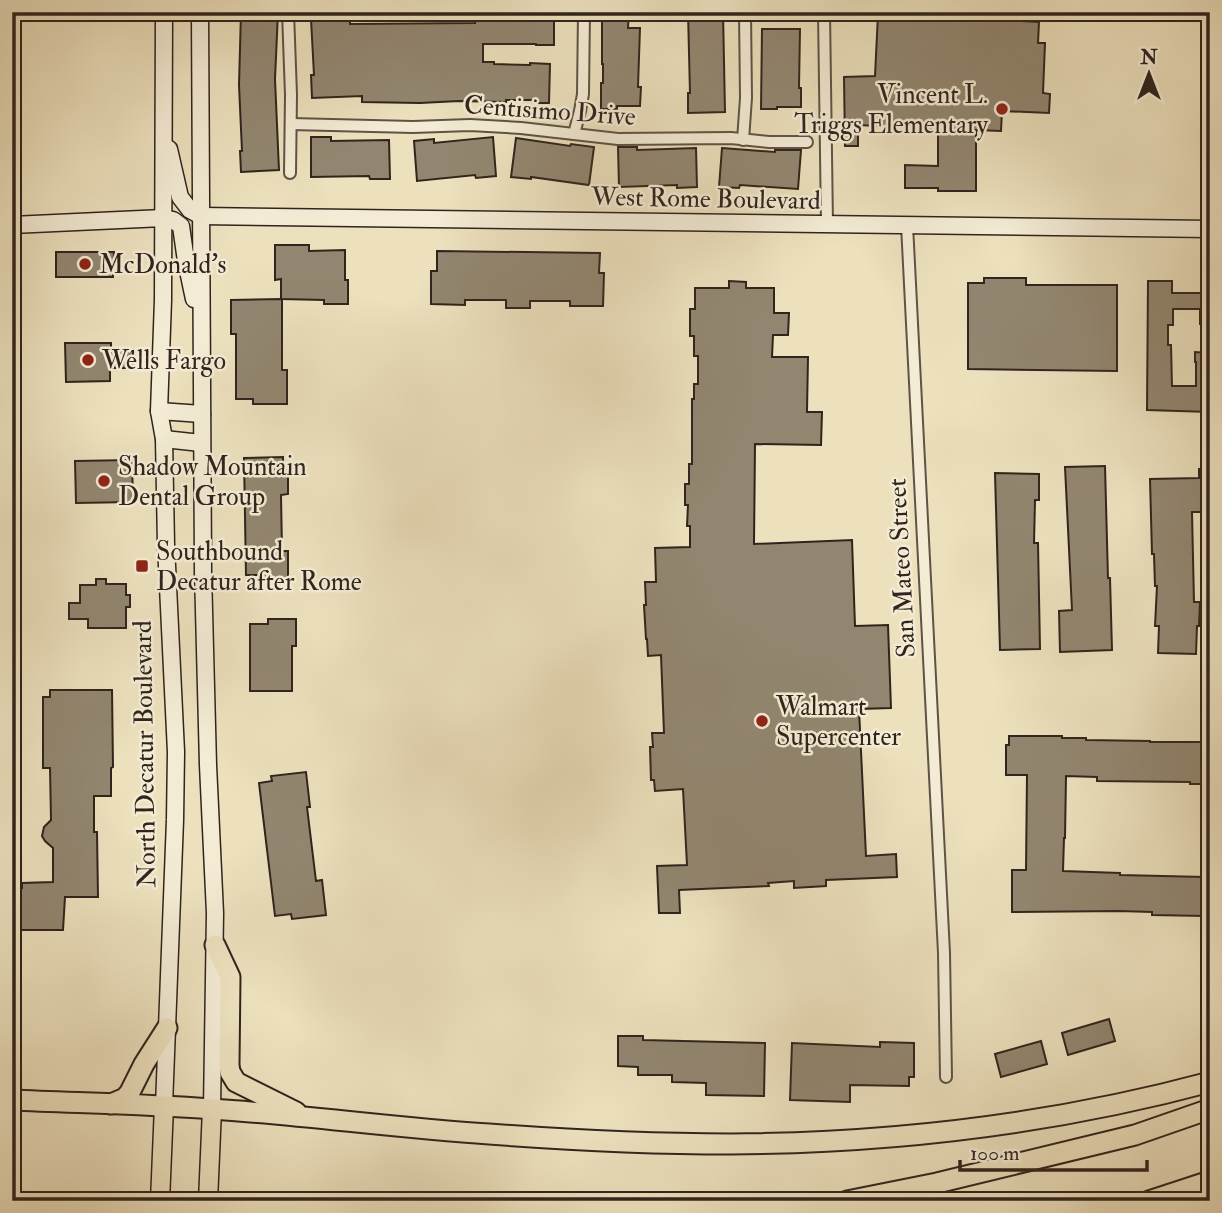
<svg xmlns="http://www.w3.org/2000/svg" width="1222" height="1213" viewBox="0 0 1222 1213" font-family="'IM FELL Double Pica',serif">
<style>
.building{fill:#928670;stroke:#30241d;stroke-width:2}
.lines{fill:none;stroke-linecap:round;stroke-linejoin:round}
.street-casing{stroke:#5f5345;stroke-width:14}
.secondary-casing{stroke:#30241d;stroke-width:19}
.primary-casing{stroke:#30241d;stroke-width:21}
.highway-casing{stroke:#30241d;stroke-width:23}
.street{stroke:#f3ebd4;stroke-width:10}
.secondary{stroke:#f3ebd4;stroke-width:16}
.primary{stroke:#ece0bd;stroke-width:18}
.highway{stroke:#ece0bd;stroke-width:19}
.poi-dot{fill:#8f2418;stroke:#f3ebd4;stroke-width:2.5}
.labels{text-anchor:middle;stroke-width:5;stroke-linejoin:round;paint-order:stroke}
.poi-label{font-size:26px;fill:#30241d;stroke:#f3ebd4;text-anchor:start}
.street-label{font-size:26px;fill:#30241d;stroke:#f3ebd4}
</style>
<rect width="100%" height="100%" fill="#ece0bd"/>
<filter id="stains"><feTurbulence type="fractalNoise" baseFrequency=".00286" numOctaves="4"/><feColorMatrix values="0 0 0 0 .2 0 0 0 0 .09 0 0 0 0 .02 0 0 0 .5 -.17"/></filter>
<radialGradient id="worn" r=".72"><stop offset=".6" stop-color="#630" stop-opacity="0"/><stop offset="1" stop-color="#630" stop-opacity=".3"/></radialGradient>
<g class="building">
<polygon points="241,12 278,12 275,79 279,170 241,172 240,151 242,151 239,85"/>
<polygon points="475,12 554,12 554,45 536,45 536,44 483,44 483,62 494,62 494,64 530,65 530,63 550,64 549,103 535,103 535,100 506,100 506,102 459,101 420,103 362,102 362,96 312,98 311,75 314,75 311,19 350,18 350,24 475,23"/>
<polygon points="602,12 629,12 628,28 640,28 638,87 641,87 640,106 617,106 617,109 601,109 601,83 603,83 603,64 602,64"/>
<polygon points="688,12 723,12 725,112 688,113 688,93 690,93"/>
<polygon points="968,12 985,12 985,19 1039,22 1038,43 1045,43 1043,93 1050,94 1049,113 1002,111 1001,131 976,130 976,191 938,191 938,188 905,188 905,165 938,166 938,129 858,125 858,146 845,146 844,77 875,76 878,14 968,18"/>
<polygon points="762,29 800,29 799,88 801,88 801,107 777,107 777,109 761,109"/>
<polygon points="311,137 331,137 331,141 389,140 390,179 370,179 369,176 311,177"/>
<polygon points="493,137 496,176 476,178 475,175 417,181 414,141 434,139 434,143"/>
<polygon points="516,138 570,146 571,144 594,147 589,185 531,177 531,179 511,177"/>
<polygon points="618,147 637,147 637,150 696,148 697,187 677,188 677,185 619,187"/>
<polygon points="722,148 775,152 775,150 801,150 798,189 740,185 739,188 719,187"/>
<polygon points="275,245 309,245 309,251 345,250 345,280 348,280 348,304 324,304 324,300 281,299 281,279 275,280"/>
<polygon points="437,251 600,253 599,273 604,273 603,306 570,306 570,301 530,301 530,308 506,308 506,300 465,300 465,305 431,304 431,271 437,271"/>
<polygon points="56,252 114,252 113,277 56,277"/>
<polygon points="984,278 1026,278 1026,285 1117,285 1117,371 968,369 968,283 984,283"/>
<polygon points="729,281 746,282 746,288 774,288 774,313 789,313 788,335 773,335 772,357 808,357 807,412 822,412 821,445 755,444 754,544 852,540 855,626 888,625 891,708 859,709 866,856 896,854 897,877 826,880 826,886 794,888 794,881 768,883 769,886 679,890 680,913 659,913 657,866 687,865 683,789 655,791 654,780 651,780 650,747 653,747 652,733 664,733 661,655 648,656 647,639 646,639 644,605 646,605 645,582 656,582 655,548 690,547 690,526 687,526 688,505 685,505 685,484 689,484 689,464 692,464 692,399 694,399 694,384 698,384 698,356 694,356 694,336 690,336 690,309 695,309 695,288 729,288"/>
<polygon points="1148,281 1172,281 1172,293 1201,293 1201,285 1210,286 1210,324 1200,324 1200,309 1173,309 1173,325 1168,325 1168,345 1171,345 1172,386 1196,386 1196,362 1195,362 1195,352 1210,353 1210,412 1147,410"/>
<polygon points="282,299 282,370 287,370 287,404 253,404 253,399 236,399 236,334 231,334 231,300"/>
<polygon points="65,343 111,343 111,351 133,351 133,368 110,368 110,381 66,382"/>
<polygon points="283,457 283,470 288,470 288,494 281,495 282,551 288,551 288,580 260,580 260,575 246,575 244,458"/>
<polygon points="132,460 133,502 76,503 75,461"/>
<polygon points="1105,466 1108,578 1110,578 1112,650 1060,652 1059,611 1072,610 1065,467"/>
<polygon points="1199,469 1210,469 1210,512 1192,512 1194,602 1200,602 1199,626 1197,626 1196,654 1158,653 1159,626 1155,626 1157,586 1155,586 1154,554 1152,554 1150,479 1199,478"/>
<polygon points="995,473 1039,474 1039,500 1035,500 1034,543 1038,543 1040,649 1000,650"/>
<polygon points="96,579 106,579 106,584 126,584 126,595 130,595 130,607 126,607 126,628 88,628 88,619 69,619 69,603 80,603 80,585 96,585"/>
<polygon points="268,619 296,619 296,646 292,646 292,691 250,691 250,624 268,624"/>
<polygon points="50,690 112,690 113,767 111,768 111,796 94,796 94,832 97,832 98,897 65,897 63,930 12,930 12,888 22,888 22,883 53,882 53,848 45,841 42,836 44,827 51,820 50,768 43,768 43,697 50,697"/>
<polygon points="1009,736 1062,736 1062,738 1086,738 1086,740 1150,741 1150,742 1210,742 1210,784 1190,784 1190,782 1097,781 1097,777 1066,776 1065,838 1064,838 1063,871 1120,873 1120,875 1205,877 1204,916 1152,915 1152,912 1119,911 1012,912 1012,870 1026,870 1027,775 1006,775 1006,745 1009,745"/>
<polygon points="306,772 310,807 307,807 316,881 322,880 326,915 292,919 291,914 275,916 259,783 272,781 271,776"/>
<polygon points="1109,1019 1115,1041 1068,1055 1062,1033"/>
<polygon points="618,1036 643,1036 643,1040 765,1043 764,1096 706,1095 706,1083 672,1082 672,1075 638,1075 638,1067 618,1066"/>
<polygon points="1041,1041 1047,1064 1001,1077 995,1054"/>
<polygon points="880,1042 914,1043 914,1077 909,1077 909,1086 850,1085 850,1102 790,1100 792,1043 880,1047"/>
</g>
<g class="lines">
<defs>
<g id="street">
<polyline points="288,12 291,95 290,173"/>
<polyline points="824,12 827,224"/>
<polyline points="291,124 413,127 470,125 521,128 618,139 731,138 769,142 807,142"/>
<polyline points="574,134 580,111 583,94 584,12"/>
<polyline points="743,140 746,98 745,12"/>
<polyline points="907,225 944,953 946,1077"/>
</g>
<g id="secondary">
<polyline points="164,12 163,300 159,411 164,439 166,545 176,752 175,820 164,1106"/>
<polyline points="200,12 203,572 208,765 215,913 212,1109"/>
<polyline points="169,149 180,197 190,210 201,216"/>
<polyline points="201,216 1210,229"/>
<polyline points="12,225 163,218 173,220 181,226 186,261 194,299"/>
<polyline points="159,411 202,414"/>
<polyline points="164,439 201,443"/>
</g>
<g id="primary">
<polyline points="160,1201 164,1106"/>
<polyline points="208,1201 212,1109"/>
</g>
<g id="highway">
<polyline points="215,945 230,977 229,1065 230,1072 236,1082 296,1112"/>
<path d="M12,1100C79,1103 145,1104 212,1109C304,1115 396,1128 489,1134C569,1140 650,1144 731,1144C892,1143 1054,1124 1210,1082"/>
<polyline points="111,1104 125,1098 130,1092 144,1064 167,1028"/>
<polyline points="847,1201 937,1183 1135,1135 1210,1109"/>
<polyline points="1149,1201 1210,1181"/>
<polyline points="1207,1201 1210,1200"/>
</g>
</defs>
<use href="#street" class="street-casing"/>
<use href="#secondary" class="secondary-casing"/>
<use href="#primary" class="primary-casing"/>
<use href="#highway" class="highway-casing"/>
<use href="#street" class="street"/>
<use href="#secondary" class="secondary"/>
<use href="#primary" class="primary"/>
<use href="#highway" class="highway"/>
</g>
<g class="poi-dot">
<circle cx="1002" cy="109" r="7"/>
<circle cx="85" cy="264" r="7"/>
<circle cx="88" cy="360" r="7"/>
<circle cx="104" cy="481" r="7"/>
<rect x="135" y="559" width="14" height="14" rx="3.5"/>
<circle cx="762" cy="721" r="7"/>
</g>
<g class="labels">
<g class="poi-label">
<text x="988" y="103" text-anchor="end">Vincent L.<tspan x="988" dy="30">Triggs Elementary</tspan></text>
<text x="99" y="273">McDonald's</text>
<text x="102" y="369">Wells Fargo</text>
<text x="118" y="475">Shadow Mountain<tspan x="118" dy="30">Dental Group</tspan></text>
<text x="156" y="560">Southbound<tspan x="156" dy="30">Decatur after Rome</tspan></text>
<text x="776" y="715">Walmart<tspan x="776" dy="30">Supercenter</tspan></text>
</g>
<g class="street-label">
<text transform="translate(550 110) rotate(4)" y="9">Centisimo Drive</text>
<text transform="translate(706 198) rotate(1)" y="9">West Rome Boulevard</text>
<text transform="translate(901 568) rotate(-93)" y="9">San Mateo Street</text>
<text transform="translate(144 754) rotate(-91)" y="9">North Decatur Boulevard</text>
</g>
</g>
<rect width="1222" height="1213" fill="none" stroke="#ece0bd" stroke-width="42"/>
<rect x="14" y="14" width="1194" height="1185" fill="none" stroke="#30241d" stroke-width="3.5"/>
<rect x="21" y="21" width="1180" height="1171" fill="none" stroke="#30241d" stroke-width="2"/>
<g transform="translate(1149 74)" stroke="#f3ebd4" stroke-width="5" paint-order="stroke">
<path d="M0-5L12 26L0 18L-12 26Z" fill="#30241d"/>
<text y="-10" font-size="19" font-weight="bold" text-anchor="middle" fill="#30241d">N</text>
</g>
<path d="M960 1160v10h187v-10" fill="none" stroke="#30241d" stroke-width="3.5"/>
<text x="970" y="1160" font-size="21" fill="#30241d" stroke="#f3ebd4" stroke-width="5" paint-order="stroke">100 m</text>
<rect width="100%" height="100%" filter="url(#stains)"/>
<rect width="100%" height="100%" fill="url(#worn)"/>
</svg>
